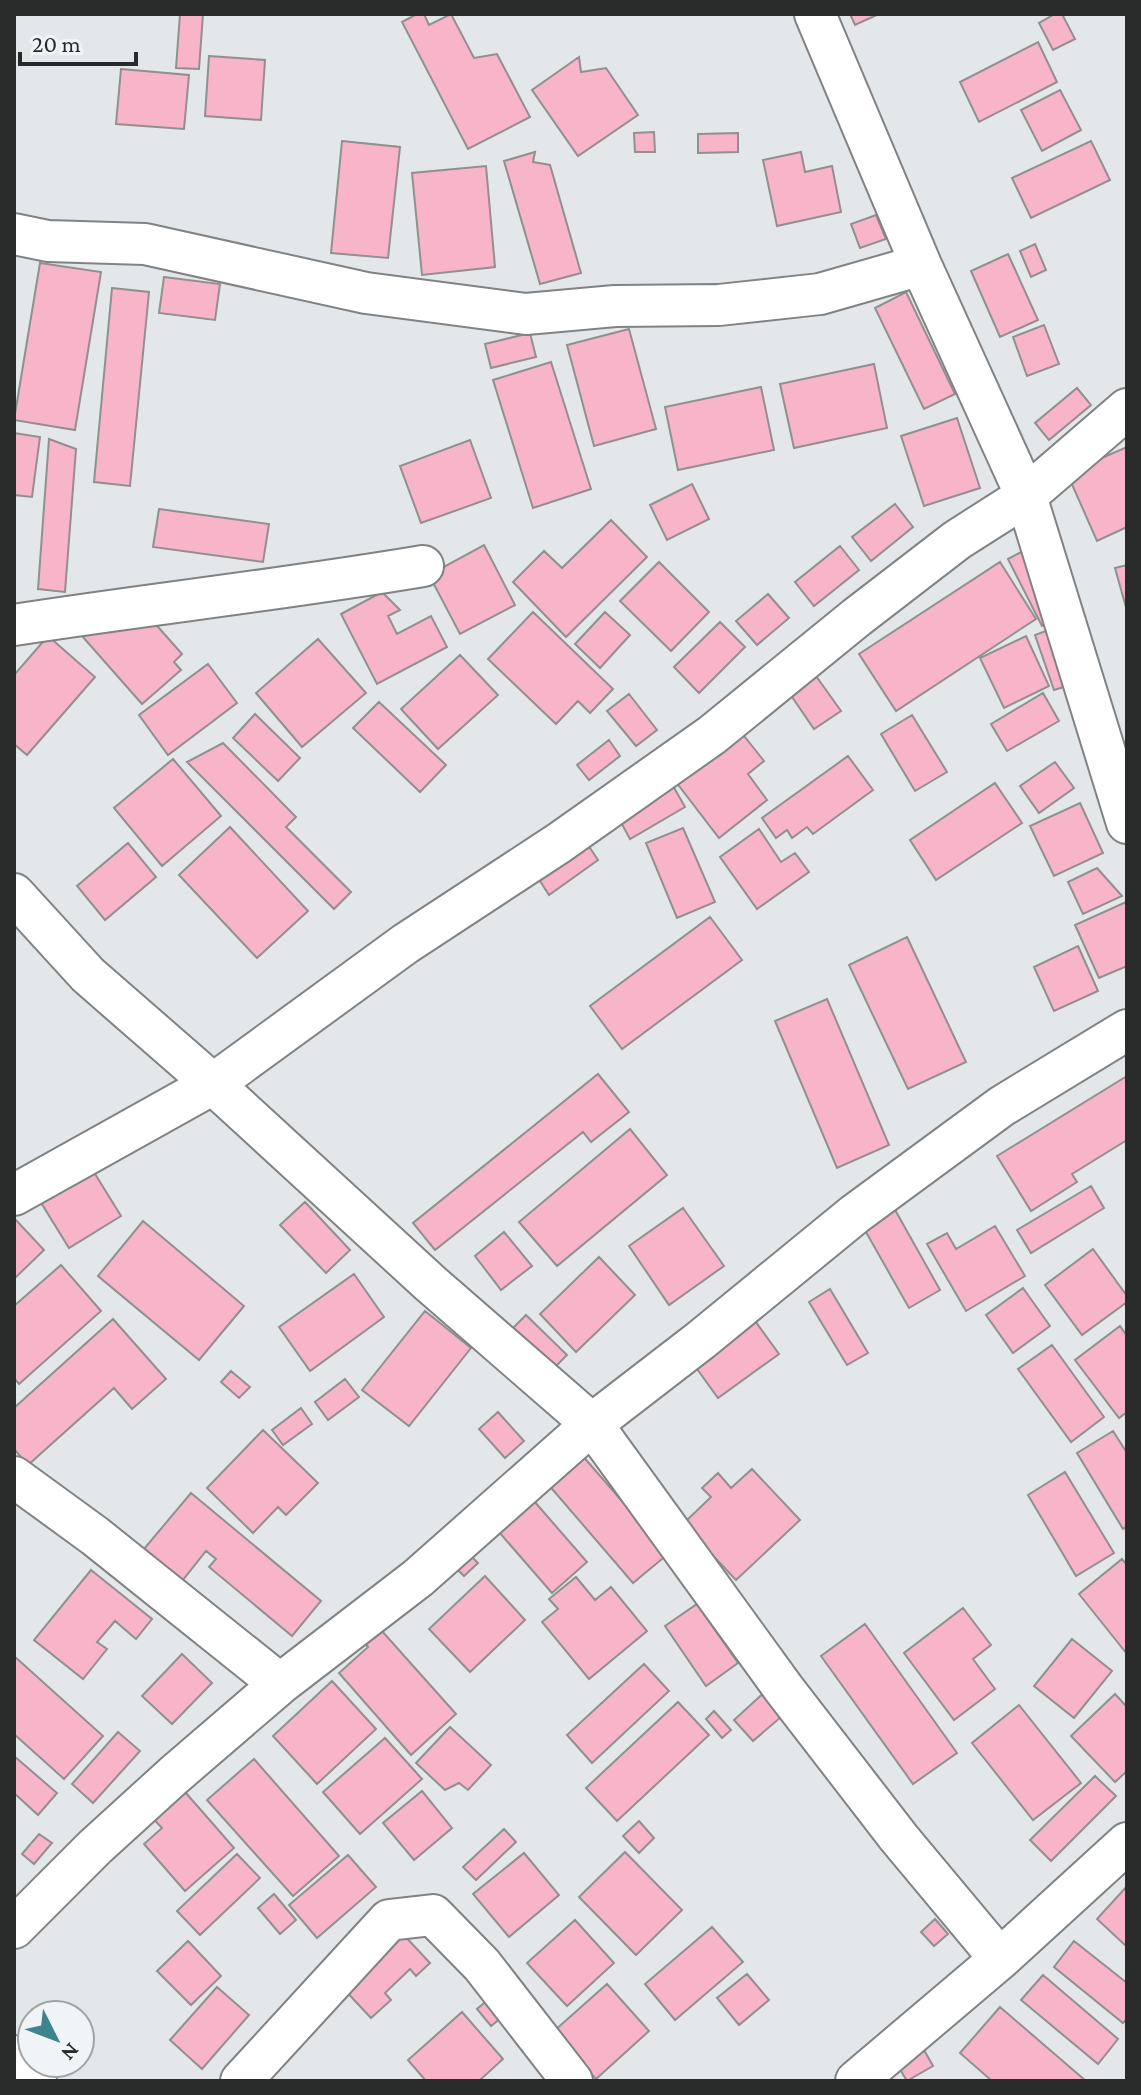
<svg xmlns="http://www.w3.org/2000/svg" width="1141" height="2095" font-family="'Crimson Pro',serif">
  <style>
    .building { fill: #f8b4c8; stroke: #928f90; stroke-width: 2 }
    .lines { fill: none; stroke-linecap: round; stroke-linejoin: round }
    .minor-casing { stroke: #808284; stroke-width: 44 }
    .minor { stroke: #fff; stroke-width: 40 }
  </style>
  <rect width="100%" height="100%" fill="#e4e7e9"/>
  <path class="building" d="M180,14H203L199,69L176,68Z
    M417,14H424L429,25L451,14L474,58L497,54L530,117L468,149L402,22Z
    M850,14H879L855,25Z
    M1055,14H1062L1075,39L1053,50L1039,23Z
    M1038,42L1057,82L979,122L960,82Z
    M209,56L265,60L261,120L205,116Z
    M579,57L581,72L606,68L638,115L578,156L532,90Z
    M121,69L189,75L184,129L116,124Z
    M1060,90L1081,130L1042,151L1021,110Z
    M654,132L655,152H635L634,133Z
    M738,133V152L698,153V134Z
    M342,141L400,147L388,258L331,253Z
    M1091,141L1110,180L1031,218L1012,178Z
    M535,152L533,162L550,165L581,273L540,284L504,161Z
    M801,152L805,172L832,166L841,212L777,226L763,160Z
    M486,166L495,267L422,275L412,173Z
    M876,215L886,239L860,248L851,224Z
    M1035,244L1046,270L1031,277L1020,251Z
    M1008,254L1038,320L1000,337L971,271Z
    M40,263L101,272L75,430L14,420Z
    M164,277L220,284L215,320L159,313Z
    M112,288L149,292L130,486L94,482Z
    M906,292L955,394L924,409L875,308Z
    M1044,325L1059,364L1027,376L1013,337Z
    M629,329L656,429L594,446L567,345Z
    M530,333L536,357L491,368L485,344Z
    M551,362L591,489L533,508L493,380Z
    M874,364L887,428L794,448L780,384Z
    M761,387L774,450L678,470L665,407Z
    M1077,388L1091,405L1049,440L1035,423Z
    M957,418L980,488L924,506L901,436Z
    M14,433L40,437L32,497L14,495Z
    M49,439L76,449L65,592L38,589Z
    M470,440L491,498L421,523L400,466Z
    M1127,447V527L1097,541L1067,473Z
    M692,484L709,519L667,540L650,505Z
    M895,504L913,527L871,561L852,537Z
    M159,509L269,524L263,562L153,547Z
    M611,520L647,557L566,637L513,582L544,551L562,568Z
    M484,545L515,605L460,634L429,575Z
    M840,546L859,570L814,606L795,582Z
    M1021,552L1055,620L1042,626L1008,559Z
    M659,562L709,612L671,651L620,601Z
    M1000,562L1036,619L896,711L859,654Z
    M1127,565V611L1115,568Z
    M382,592L400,610L388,616L397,634L431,616L447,647L377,684L341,614Z
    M768,594L789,618L757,645L736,621Z
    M533,612L613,689L590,713L578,701L556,724L488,659Z
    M605,612L630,635L600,668L575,644Z
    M151,619L182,654L174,662L181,670L142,704L82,636L107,623Z
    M720,622L745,647L699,693L674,667Z
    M1051,629L1070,685L1054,690L1035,635Z
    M48,636L95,677L27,755L14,744V675Z
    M1026,636L1049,686L1004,708L980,658Z
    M318,639L366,693L302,747L256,693Z
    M460,655L498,695L438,749L401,709Z
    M208,664L237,703L168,755L139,715Z
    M816,676L841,711L814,729L790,694Z
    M1043,693L1059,721L1007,751L991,724Z
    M629,694L657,730L636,746L607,711Z
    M379,702L446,765L420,792L353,728Z
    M255,714L300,758L278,781L233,738Z
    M912,715L947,772L915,791L881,734Z
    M741,732L764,761L748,774L767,800L719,838L676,782Z
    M609,740L620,756L589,780L577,765Z
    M223,743L296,817L286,827L351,892L334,909L187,762Z
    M848,756L873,790L813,834L807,827L792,838L787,830L776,838L762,818Z
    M173,759L221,816L162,866L114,808Z
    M1055,762L1074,788L1039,813L1020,786Z
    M995,783L1022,823L936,880L910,840Z
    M673,786L685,807L630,839L618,817Z
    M1080,803L1103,853L1054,876L1030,826Z
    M230,827L308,911L257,958L179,875Z
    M683,828L715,902L677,918L646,843Z
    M759,829L781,862L795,853L809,872L757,909L720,857Z
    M584,839L598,860L549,895L535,873Z
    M128,843L156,877L105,920L77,886Z
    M1097,868L1122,896L1083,914L1068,882Z
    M1126,902L1127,966L1099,978L1075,925Z
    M710,917L742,960L622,1049L590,1006Z
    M907,937L966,1062L908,1089L849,965Z
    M1078,946L1098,991L1054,1011L1034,967Z
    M827,999L889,1145L837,1168L775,1021Z
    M598,1074L629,1112L591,1142L583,1132L435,1250L413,1223Z
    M1127,1076V1140L1072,1174L1077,1182L1031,1211L997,1156Z
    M630,1129L667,1175L557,1266L519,1222Z
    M92,1169L121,1216L69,1248L40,1201Z
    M1091,1186L1104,1208L1031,1253L1017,1230Z
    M305,1202L350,1250L326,1273L280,1225Z
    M683,1208L724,1266L669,1305L629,1246Z
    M894,1208L940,1290L909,1308L862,1225Z
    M14,1218L44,1250L14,1279Z
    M143,1221L244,1306L199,1360L98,1276Z
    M995,1226L1025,1276L966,1311L927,1244L947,1233L956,1249Z
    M504,1232L532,1266L501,1290L475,1256Z
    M1093,1249L1127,1296V1302L1082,1335L1045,1285Z
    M599,1257L635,1295L576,1352L540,1314Z
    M61,1265L101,1311L19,1384L14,1378V1306Z
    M354,1274L384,1317L310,1371L279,1327Z
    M1023,1288L1050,1326L1013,1353L986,1315Z
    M830,1289L868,1353L847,1365L809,1302Z
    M425,1311L471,1348L409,1426L362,1390Z
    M526,1315L567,1355L551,1371L510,1331Z
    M753,1318L779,1354L718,1398L692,1362Z
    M113,1319L166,1379L132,1409L114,1388L28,1465L14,1449V1408Z
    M1120,1326L1127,1336V1412L1119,1418L1075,1360Z
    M1052,1345L1104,1417L1071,1442L1018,1369Z
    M231,1371L250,1387L239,1398L221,1382Z
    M345,1379L359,1397L328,1420L315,1402Z
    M301,1408L312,1424L283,1445L272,1430Z
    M498,1412L524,1441L505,1458L479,1429Z
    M263,1430L318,1483L286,1515L278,1507L253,1533L207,1488Z
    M1113,1431L1127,1453V1526L1123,1529L1077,1453Z
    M581,1454L668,1554L633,1583L547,1483Z
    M752,1469L800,1520L736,1580L683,1524L711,1497L702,1488L718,1473L731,1488Z
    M1065,1472L1114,1553L1076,1576L1028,1495Z
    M191,1493L321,1601L292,1636L209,1567L216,1559L206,1551L182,1581L144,1549Z
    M534,1501L587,1562L552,1593L499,1532Z
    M464,1549L478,1563L464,1576L450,1562Z
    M1122,1559L1127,1565V1654L1079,1594Z
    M91,1570L152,1619L136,1639L115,1621L97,1642L107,1649L83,1679L34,1640Z
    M485,1576L525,1620L470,1672L429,1629Z
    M576,1577L595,1600L611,1587L647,1631L589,1679L542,1622L558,1609L549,1599Z
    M697,1604L738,1663L706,1686L665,1626Z
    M963,1608L991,1645L973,1659L995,1689L954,1720L904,1653Z
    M373,1621L456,1714L411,1755L339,1673L368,1647L358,1635Z
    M865,1624L957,1753L913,1784L821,1656Z
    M1072,1639L1112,1671L1074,1718L1034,1686Z
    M182,1654L212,1683L172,1724L142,1696Z
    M14,1656L103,1736L64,1779L14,1734Z
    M644,1664L669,1691L592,1763L567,1735Z
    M332,1681L376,1729L317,1784L273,1736Z
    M769,1688L788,1711L753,1741L734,1720Z
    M1115,1694L1127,1707V1771L1115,1782L1071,1736Z
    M678,1702L709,1735L617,1821L586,1788Z
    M1019,1705L1081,1783L1033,1820L972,1743Z
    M714,1711L731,1730L722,1738L706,1719Z
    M450,1727L491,1765L468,1790L459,1783L445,1790L416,1763Z
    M118,1732L140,1751L93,1803L72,1784Z
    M385,1738L422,1779L360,1834L323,1792Z
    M14,1756L57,1793L38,1815L14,1793Z
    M254,1759L339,1856L293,1896L207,1800Z
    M1095,1776L1116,1796L1051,1861L1030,1840Z
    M179,1785L234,1848L185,1891L144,1844L162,1828L148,1813Z
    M422,1791L452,1828L414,1860L383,1823Z
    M639,1821L654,1838L639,1853L623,1836Z
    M504,1829L516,1842L476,1880L463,1867Z
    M39,1834L52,1843L34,1864L22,1854Z
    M625,1852L682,1910L636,1955L579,1897Z
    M524,1853L559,1895L509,1937L473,1894Z
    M237,1854L260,1878L200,1935L177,1911Z
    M348,1855L376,1887L317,1938L289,1905Z
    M1127,1886V1947L1097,1919Z
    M274,1894L296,1920L280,1934L258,1908Z
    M935,1919L948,1934L934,1946L921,1932Z
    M575,1920L614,1963L567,2006L527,1963Z
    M712,1927L743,1962L675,2020L645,1984Z
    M401,1932L430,1963L416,1976L410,1969L385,1993L391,2000L371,2018L342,1987Z
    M188,1941L221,1976L191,2005L157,1971Z
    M1074,1941L1127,1983V2018L1123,2023L1054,1967Z
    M747,1974L769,2000L739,2025L717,1998Z
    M1043,1975L1118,2039L1098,2064L1021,2000Z
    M607,1984L649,2031L596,2079L554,2031Z
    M217,1987L249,2015L202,2069L170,2040Z
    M494,1995L508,2012L491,2026L477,2009Z
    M1000,2007L1086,2081H992L960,2053Z
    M462,2012L503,2059L479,2081H426L408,2060Z
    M924,2050L933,2066L907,2081L898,2066Z"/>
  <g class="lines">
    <g class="minor-casing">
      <path id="minor" d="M815,14L921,265L1026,496L1127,823
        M14,234L48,241L145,244L366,293L526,314L615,306L719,305L820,294L921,265
        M14,625C150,604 287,589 423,566
        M14,894L88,975L213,1084L431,1284L592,1424L784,1689L899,1838L1000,1959
        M14,1195L213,1084L405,944L559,843L712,735L857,617L957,540L1026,496L1127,409
        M14,1477L95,1536L280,1684
        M14,1928L95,1847L173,1776L280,1684L418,1578L592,1424L701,1340L855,1214L1002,1106L1127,1030
        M14,2056L36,2081
        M241,2081L389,1920L433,1915L482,1965L572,2081
        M856,2081L1000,1959L1127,1843"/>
    </g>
    <use href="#minor" class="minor"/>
  </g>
  <rect width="1141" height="2095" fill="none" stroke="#292a2a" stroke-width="32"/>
  <g transform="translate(56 2039) rotate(132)"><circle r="38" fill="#f1f4f6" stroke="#a1a3a4" stroke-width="2"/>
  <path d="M0-6L14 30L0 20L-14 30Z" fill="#3d848d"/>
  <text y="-12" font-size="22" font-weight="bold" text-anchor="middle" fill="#292a2a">N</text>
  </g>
  <path d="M20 52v12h116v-12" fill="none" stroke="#292a2a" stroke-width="4"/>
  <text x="32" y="52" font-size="24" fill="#292a2a" stroke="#f1f4f6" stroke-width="6" paint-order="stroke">20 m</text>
</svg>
